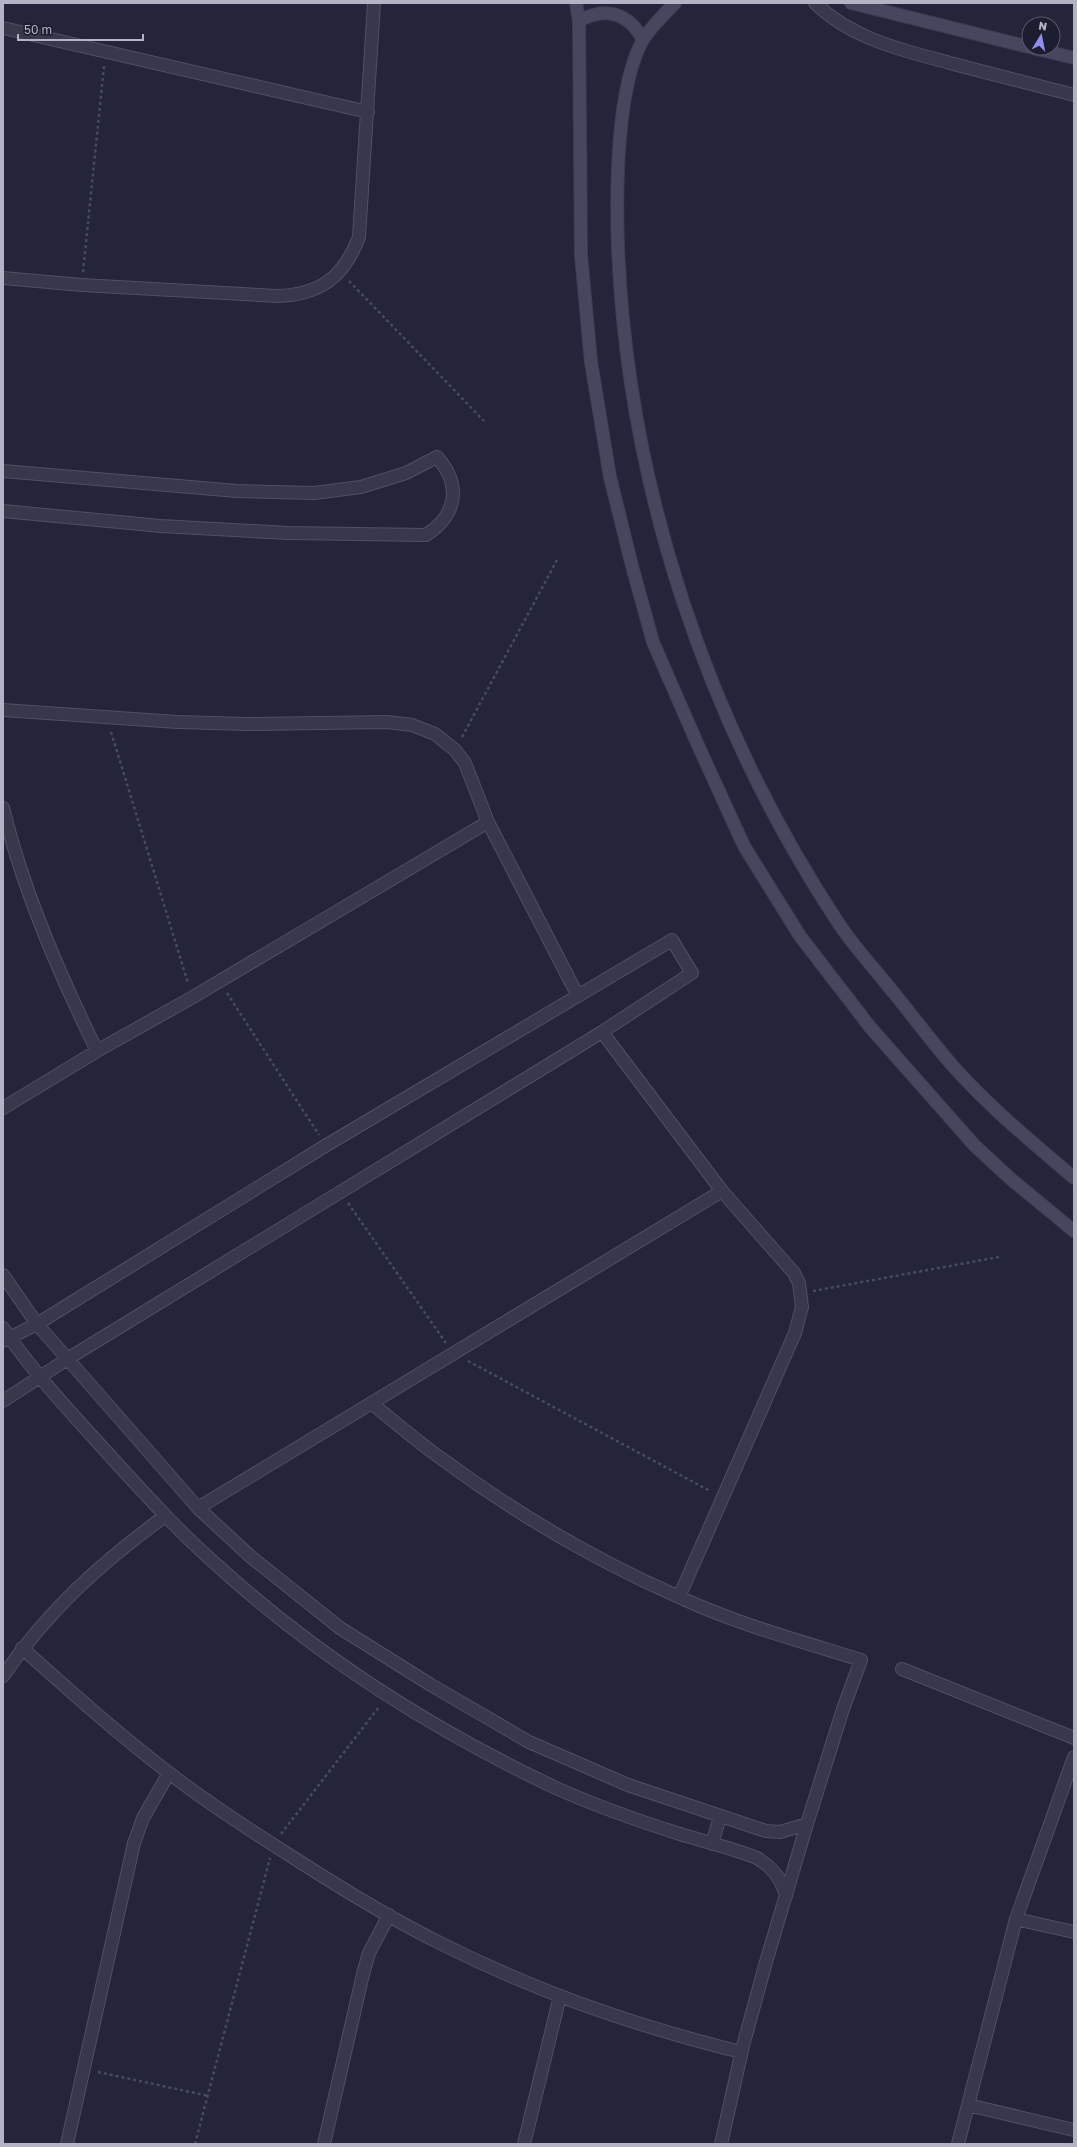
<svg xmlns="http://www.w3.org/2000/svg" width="1077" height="2147" font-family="'Golos Text',sans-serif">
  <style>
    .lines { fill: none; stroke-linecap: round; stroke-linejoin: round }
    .street-casing { stroke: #505063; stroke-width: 14 }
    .secondary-casing { stroke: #3e3e51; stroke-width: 14 }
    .path { stroke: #444d59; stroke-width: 2.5; stroke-dasharray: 3 3; stroke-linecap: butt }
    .street { stroke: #38374b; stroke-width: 12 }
    .secondary { stroke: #47465e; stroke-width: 12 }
  </style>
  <rect width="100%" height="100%" fill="#24243a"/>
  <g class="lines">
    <g class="street-casing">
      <path id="street" d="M815,3C852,39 902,50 950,63C991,74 1032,84 1074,95
        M3,28L368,112
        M3,278L82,285L277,296C320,295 344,277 359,237L374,3
        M3,471L237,491L314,493L361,487L406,473L437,457C462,485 457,515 426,535L288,533L161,526L3,511
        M3,710L177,722L247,724L387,722L412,725L435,734L455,750L465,763L488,822L578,996
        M3,808C24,893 59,973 97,1051
        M602,1032L722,1191L794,1273L799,1283L802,1307L795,1333L679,1597
        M3,1108L97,1051L193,997L488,822
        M3,1275L37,1324L198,1508L251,1557L340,1628L431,1685L529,1742L628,1785L766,1831L780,1832L807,1824
        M3,1328C35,1375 74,1416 112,1458C146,1495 180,1533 218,1566C319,1658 433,1730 556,1788C596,1806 639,1821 680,1834C706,1842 732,1848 757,1858C773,1868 781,1878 786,1896
        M3,1341L37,1324L325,1146L672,940L692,973L602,1032L69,1358L3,1401
        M371,1403C395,1422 418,1442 442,1459C515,1513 595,1560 679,1597C737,1624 800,1641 861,1660L843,1709L807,1824L766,1962L743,2046L721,2144
        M198,1508L722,1191
        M22,1648C70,1691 118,1734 169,1773C209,1804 251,1831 294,1858C342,1889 391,1919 442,1944C537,1992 639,2027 741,2052
        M902,1669L1074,1738
        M3,1676C49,1609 101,1563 165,1516
        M712,1844L720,1817
        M1016,1919L1074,1932
        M968,2105L1074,2130
        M67,2144L134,1843L143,1818L169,1773
        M324,2144L363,1974L369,1953L389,1915
        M524,2144L560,1996
        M958,2144L1016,1919L1074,1757"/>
    </g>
    <g class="secondary-casing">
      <path id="secondary" d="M576,3L579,21L581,255L591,362L610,477L632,566L653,642L697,743L744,846L800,936L870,1027L975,1146L1012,1180L1074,1231
        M675,3C664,14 653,25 644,38C616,85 616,193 618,248C628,487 707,724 839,924C855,948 875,969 893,992C913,1016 931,1041 952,1065C988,1106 1032,1142 1074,1178
        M851,3L1029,47
        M579,21C605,6 629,13 643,40
        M1033,48L1074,58"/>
    </g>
    <path class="path" d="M83,272L104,66
      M349,281L484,421
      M111,732L188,983
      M462,737L557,560
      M227,993L319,1135
      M348,1203L446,1343
      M813,1291L999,1257
      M468,1361L710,1491
      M281,1834L379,1707
      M98,2072L209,2096
      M195,2144L270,1858"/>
    <use href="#street" class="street"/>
    <use href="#secondary" class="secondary"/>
  </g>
  <rect width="1077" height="2147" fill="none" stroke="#b4b3c6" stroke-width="8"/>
  <g transform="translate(1041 36) rotate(10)"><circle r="19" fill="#1d1d30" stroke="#59596c"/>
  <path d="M0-3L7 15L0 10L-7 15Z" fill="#928cf2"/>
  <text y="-6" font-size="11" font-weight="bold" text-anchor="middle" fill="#b4b3c6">N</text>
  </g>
  <path d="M18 34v6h125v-6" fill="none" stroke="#b4b3c6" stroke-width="2"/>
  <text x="24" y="34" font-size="12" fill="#b4b3c6" stroke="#1d1d30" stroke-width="3" paint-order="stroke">50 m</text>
</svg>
